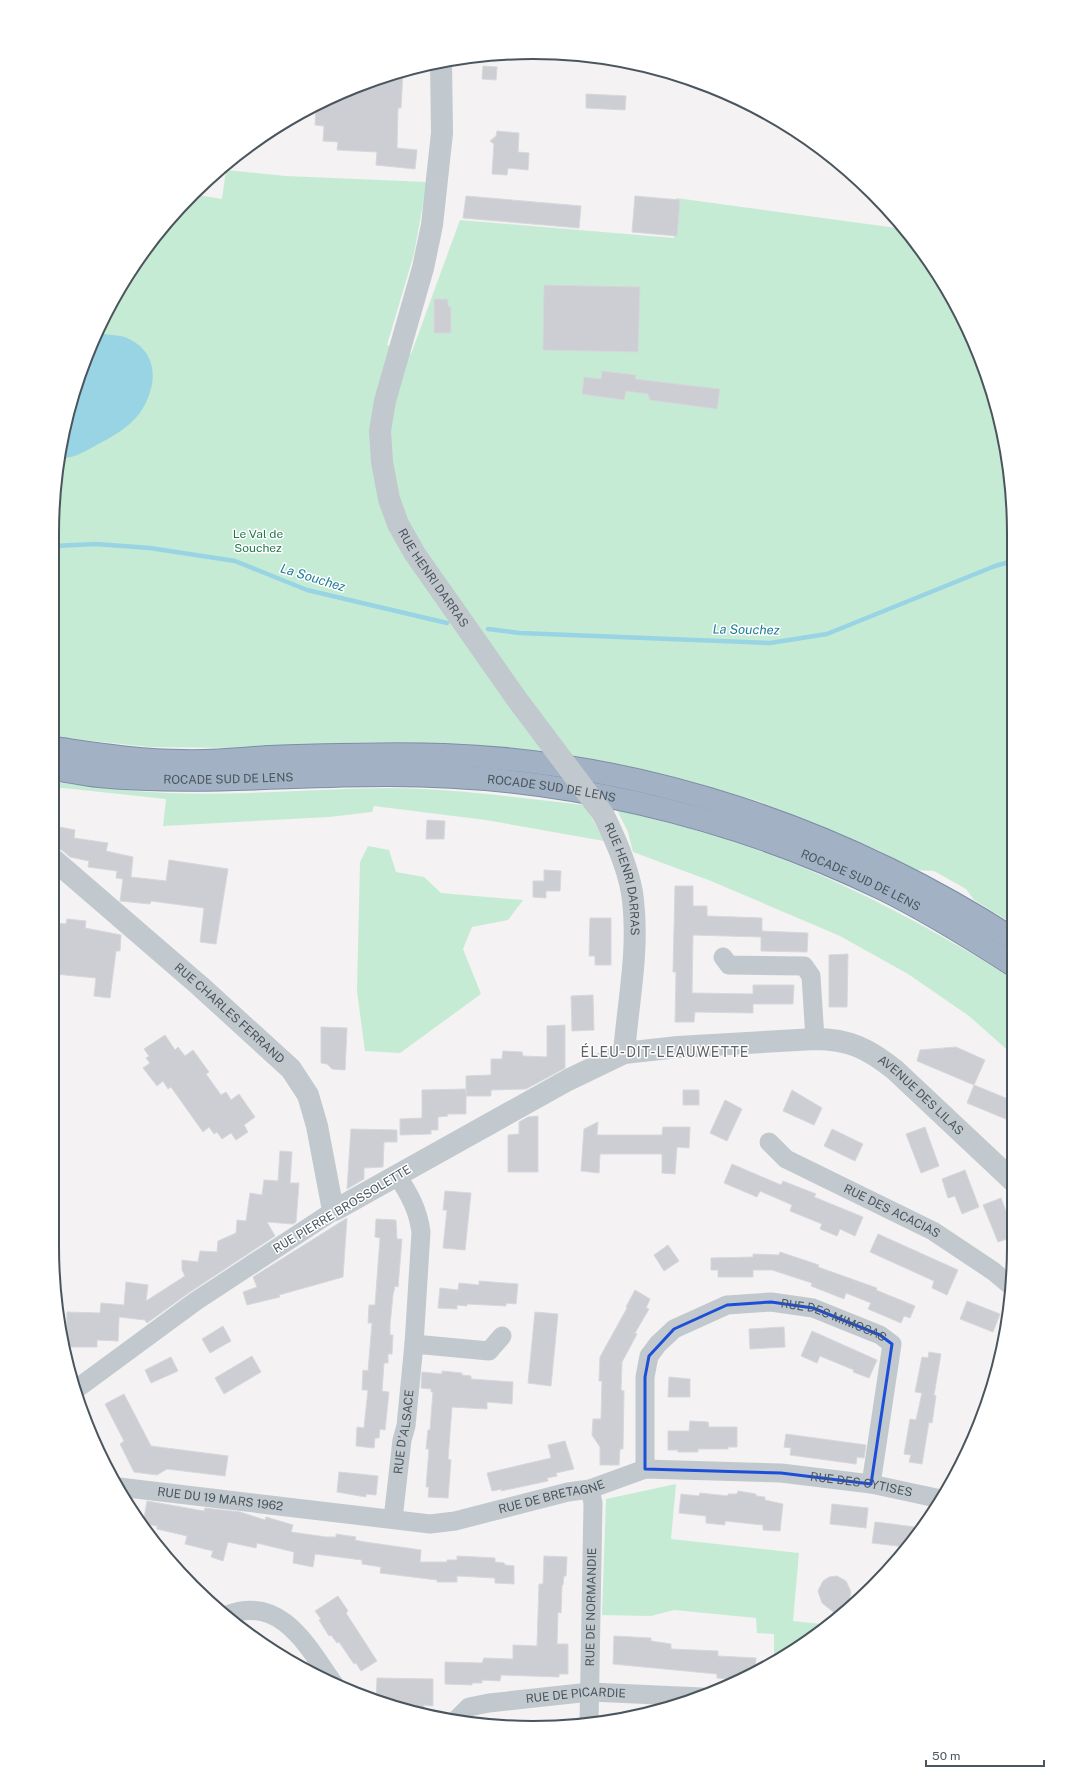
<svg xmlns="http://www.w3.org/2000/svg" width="1066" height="1780" font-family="'Public Sans',sans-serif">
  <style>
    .green { fill: #c6ebd4 }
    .water { fill: #98d4e4 }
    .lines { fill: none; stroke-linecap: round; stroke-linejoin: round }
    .stream { stroke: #98d4e4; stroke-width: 4.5 }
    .building { fill: #ccced3; stroke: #d6d8dc }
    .trunk-casing { stroke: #7a8fa6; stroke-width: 24 }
    .minor { stroke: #c1c9ce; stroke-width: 19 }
    .tertiary { stroke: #c1c9ce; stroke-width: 22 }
    .trunk { stroke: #a2b2c4; stroke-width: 22 }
    .tertiary-bridge { stroke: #c1c9ce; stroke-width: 22 }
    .marked { fill: none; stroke: #1d4ed8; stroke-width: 3; stroke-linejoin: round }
    .labels { text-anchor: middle; stroke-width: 3; stroke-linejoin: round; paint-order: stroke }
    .park-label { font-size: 12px; fill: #22784d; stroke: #fff }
    .street-label { font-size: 12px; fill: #4b555d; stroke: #fff }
    .water-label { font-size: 13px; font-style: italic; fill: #1b7d98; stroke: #fff }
    .quarter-label { font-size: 14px; letter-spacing: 1px; fill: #5f6266; stroke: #fff }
    .rim { fill: none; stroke: #4b555d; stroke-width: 2 }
  </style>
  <rect width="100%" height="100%" fill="#f4f2f2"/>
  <path class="green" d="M226,170L286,176L427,182L414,254L387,345L411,354L460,220L674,238L676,198L904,229L950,293L989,379L1013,501V924L974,900L966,889L934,871L916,870L878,850L758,801L671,776L580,758L448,744L371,742L234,748L149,747L54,737L53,501L78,378L133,266L192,194L222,199Z
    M54,782C92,787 130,791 168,793C241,796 313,789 386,788C452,788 519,798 585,805L604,841L486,820L374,806L372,812L329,817L163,826L166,799L54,787Z
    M617,810C663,821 709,833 754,849C845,881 931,928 1013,979V1055L969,1016L908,974L840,936L711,881L633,852L628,832Z
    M368,846L389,850L396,872L424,877L441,893L523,900L508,920L472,927L463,949L481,994L400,1053L365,1051L357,991L360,862Z
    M676,1484L671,1539L799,1553L793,1621L830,1625L774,1661V1634L757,1633L756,1618L674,1610L651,1616L602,1615L606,1499Z"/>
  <path class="water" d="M103,334C110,335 118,335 125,337C157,350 159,381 143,408C133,426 110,438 93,447C82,453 74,458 62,458L78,378L99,335Z"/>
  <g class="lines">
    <path class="stream" d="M53,546L96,544L150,548L235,561L307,590L447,623
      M488,629L520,633L770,643L827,634L995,566L1013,561"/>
  </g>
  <path class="building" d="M483,66L497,67L496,80L482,79Z
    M403,72L401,108H398L397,148L417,150L415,169L376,165L377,152L337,150L338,142L323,141L324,126L315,125L316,106L349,89Z
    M586,94L626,96L625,110L586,108Z
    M497,131L519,133L518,152L529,153L528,170L508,168L507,175L492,174L494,144L490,141L496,136Z
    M466,196L581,206L579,228L463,218Z
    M635,196L680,200L677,236L632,232Z
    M544,285L640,287L638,352L543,350Z
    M434,299H448V306L451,307V333H434Z
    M602,371L636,375L635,379L720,389L717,409L650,400L648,394L626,391L624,400L582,394L584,377L601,379Z
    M427,820L445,821L444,839H426Z
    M54,826L75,830L74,838L108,843L106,851L133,857L131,877L166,881L169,860L228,869L216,944L200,942L204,908L151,901L150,904L120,901L123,879L116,878L117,871L88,867L89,861L70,857L62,850L54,848Z
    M544,870L561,871L560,891H546V898L533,897V881H544Z
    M675,886H693V906H707V916L762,918V931L808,933L807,952L761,951V937L693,935L692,993L753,994V985H794L793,1004H753V1013L695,1012L694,1022H675L676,972H673Z
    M590,918H611V965H595V956H589Z
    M67,919L86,921L85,928L121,935L120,951H116L110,998L94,996L96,978L55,974V923L66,924Z
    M848,954L847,1007H829V955Z
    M593,995L594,1030L572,1031L571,996Z
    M565,1025V1068L526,1089L491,1090V1096H466V1114H447L448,1116L438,1117V1130H431V1134L400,1135V1119L422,1118V1090L466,1089V1095V1076L491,1075V1059H502L503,1051L522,1052L523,1056L547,1057V1026Z
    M321,1027L347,1028L345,1070L332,1069L327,1064L321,1063Z
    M165,1035L175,1050L178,1047L185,1056L193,1050L209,1072L206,1074L221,1095L226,1092L231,1100L239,1094L255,1117L244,1125L248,1132L236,1140L231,1133L222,1139L217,1132L214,1134L209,1127L203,1132L171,1087L168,1089L163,1081L157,1086L143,1068L150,1063L146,1058L149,1056L144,1049Z
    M956,1047L985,1060L974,1085L917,1061L920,1050Z
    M974,1085L1013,1101V1122L967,1103Z
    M683,1090H699V1105H683Z
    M792,1090L822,1108L814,1125L783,1111Z
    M725,1100L742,1109L727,1141L710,1133Z
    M538,1116V1172H508V1135L519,1134V1122L528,1117Z
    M598,1122L597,1135H662L663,1127H690L689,1148L677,1147L675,1174L662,1173V1154H600L599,1173L581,1171L584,1129Z
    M925,1127L939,1166L921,1173L906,1134Z
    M351,1129L397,1130V1142H384L383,1167L364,1168V1179L347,1189Z
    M832,1129L863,1144L855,1161L824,1146Z
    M280,1151L292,1152L290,1183H299L296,1222L293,1224L267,1222L275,1236L190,1292L147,1323L145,1320L119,1317L118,1341L97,1340V1347H66L67,1312L100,1313L101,1303L124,1305L126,1282L148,1285L146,1301L185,1276L182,1270V1260L198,1262L200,1251L217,1252L218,1241L236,1233L237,1220L246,1221L250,1193L262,1195L264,1180L278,1181Z
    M732,1164L781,1185L783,1181L816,1194L814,1197L863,1217L855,1236L840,1229L837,1236L820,1229L822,1224L790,1211L792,1205L760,1191L757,1197L724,1183Z
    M965,1170L979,1207L962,1214L955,1196L948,1198L942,1179Z
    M445,1191L471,1193L465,1250L443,1248L447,1210H443Z
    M1001,1198L1013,1230V1237L998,1242L983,1205Z
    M347,1218L343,1277L279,1295L280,1297L247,1305L243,1292L257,1287L253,1277Z
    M376,1219L396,1220L397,1239H402L398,1287L395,1286L393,1295L390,1325V1335H393L392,1354H388V1363H384L382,1391L389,1392L385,1430L380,1429L379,1438H375L374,1448L356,1446L357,1427L364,1428L368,1390H362L363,1370L368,1371L372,1323H368L369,1305H375L380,1238L375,1237Z
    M878,1234L958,1270L947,1295L932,1288L934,1281L870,1252Z
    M668,1245L679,1261L664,1271L654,1255Z
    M780,1252L819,1265L818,1267L877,1288L876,1290L915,1306L910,1318L904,1316L901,1323L868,1309L871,1303L846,1293L844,1299L811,1286L812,1283L772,1270H753V1277H718V1270H711V1258L753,1257V1254L779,1255Z
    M479,1281L518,1284L516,1304L506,1303V1306L467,1304V1306L457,1305V1309L438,1308L440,1288L458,1290L459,1283L479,1285Z
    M635,1290L650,1299L646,1308L649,1309L635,1333L637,1334L622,1362L621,1390L624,1391L623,1449H620L619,1465H600V1447L592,1435L593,1419H601L602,1381H599L600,1357L627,1308L626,1307Z
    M967,1301L1000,1314L993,1332L960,1319Z
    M535,1312L558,1314L551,1386L528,1383Z
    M223,1326L231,1341L210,1353L202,1339Z
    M784,1327L785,1347L750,1349L749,1329Z
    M812,1331L877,1360L869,1378L853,1372L854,1370L820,1356L817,1363L801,1356Z
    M929,1352L941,1354L934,1395L936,1396L932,1423L929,1422L922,1464L909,1462L911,1455L904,1454L910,1419L916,1420L922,1393L915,1392L922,1357L928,1358Z
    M252,1356L261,1372L224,1394L215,1378Z
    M171,1357L178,1371L151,1383L145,1370Z
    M442,1371L462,1373V1375L471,1376V1379L513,1382L512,1404L487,1402V1409L452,1407L448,1459L451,1460L448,1498L428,1497L429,1487H426L429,1449H426L428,1430H430L433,1392H431V1389L421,1388L422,1372L442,1374Z
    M669,1377L690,1379V1397H668Z
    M124,1394L151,1446L228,1456L225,1476L167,1469L157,1475L134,1472L120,1444L124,1441L105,1404Z
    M690,1421L708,1422L709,1427H737V1447H728V1449H698V1452H678V1450H668V1431H689Z
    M786,1434L866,1445L864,1458L857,1457L856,1464L790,1455L791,1448L784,1447Z
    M565,1441L574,1469L556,1473L557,1476L547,1478L548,1481L501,1491L502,1489L492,1491L487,1473L551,1458L548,1445Z
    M339,1472L378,1476L376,1495L366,1494V1497L337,1492Z
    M738,1491L756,1494V1496L765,1497V1500L783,1504L780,1531L763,1530V1525L725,1521V1525L706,1523V1516L679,1513L681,1494L699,1496L700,1493L728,1496V1494H737Z
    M147,1501L204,1511L205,1508L240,1512L265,1520L266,1517L293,1525L291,1532L326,1537H336V1534L356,1537L355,1540L365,1542L421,1550L420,1562H447V1560H457V1556L495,1558V1562L504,1563L505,1565L514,1566V1584L495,1583V1578L457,1576V1582H437V1580L380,1573L381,1567L362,1564V1560L315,1554L313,1567L293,1563L294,1552L257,1543L256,1548L228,1542L223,1561L211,1557L213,1551L185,1544L187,1536L157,1529V1526L143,1524Z
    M832,1504L868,1508L866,1528L830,1524Z
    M875,1522L892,1524L922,1528L906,1547L872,1543Z
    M544,1556L567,1557L566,1576H564L563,1585H562L561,1613L558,1612L557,1644H568V1674H559V1677L501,1675L500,1681L482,1680V1683H472V1685L445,1684V1662L482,1663L484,1658L513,1659V1645L537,1646L539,1584H543Z
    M837,1576L846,1581L851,1592L849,1601L836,1614L822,1603L818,1591L823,1581L829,1577Z
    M338,1596L348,1611L346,1613L377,1661L361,1671L356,1663L354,1664L339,1642L337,1643L331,1635L329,1636L319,1620L321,1619L315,1611Z
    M614,1636L651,1638V1641L671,1644V1649L718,1651V1656L756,1658L755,1672L743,1680L717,1678V1674L613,1664Z
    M377,1678L433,1679V1706L424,1705V1709L396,1707L376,1702Z"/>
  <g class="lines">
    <g class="trunk-casing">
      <g id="trunk">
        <path d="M54,748C97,754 140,761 183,761C212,762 240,759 268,757C327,755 385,753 444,755C646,762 843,830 1013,939"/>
        <path id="s10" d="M54,769C69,771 84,775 99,776C194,785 289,775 384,775C557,774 728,814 883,889C928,911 971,938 1013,965"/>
      </g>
    </g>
    <g class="minor">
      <path d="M723,957L729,965L804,966L811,976L815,1039"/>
      <path id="s1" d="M769,1142L786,1159L933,1231L993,1271L1011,1286"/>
      <path d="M414,1344L489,1351L502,1336"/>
      <path d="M75,1390L196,1301L335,1210"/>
      <path id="s2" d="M645,1469V1377L649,1356L658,1344L674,1329L727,1305L771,1302L813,1308L880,1335L892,1344L871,1484"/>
      <path id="s3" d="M119,1487L430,1524L455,1521L568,1492L590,1489L645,1469L781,1473L871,1484L941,1499"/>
      <path id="s4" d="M393,1519L402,1440L406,1426L414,1344L421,1232C418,1209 409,1194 397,1175"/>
      <path d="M227,1615C281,1594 308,1647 334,1684"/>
      <path id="s5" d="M456,1720L469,1707L489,1703L590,1692L702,1697"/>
      <path id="s6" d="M589,1724L593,1503L590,1489"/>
    </g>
    <g class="tertiary">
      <path id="s7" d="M441,61L442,133L432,225L423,268L385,401L380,431L382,462L389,499L398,524L415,554L516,698L543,734"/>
      <path id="s8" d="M603,814C616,840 630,871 633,900C639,952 628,1002 624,1053"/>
      <path id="s9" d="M54,860L200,986L291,1069L308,1095L317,1126L332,1205L335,1210L568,1080L624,1053L678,1047L815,1039C849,1039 869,1049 895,1070L1013,1181"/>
    </g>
    <use href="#trunk" class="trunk"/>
    <path class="tertiary-bridge" d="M543,734L603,814"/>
  </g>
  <path class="marked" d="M771,1302L813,1308L880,1335L892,1344L871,1484L781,1473L645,1469V1377L649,1356L674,1329L727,1305Z"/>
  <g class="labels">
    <g class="park-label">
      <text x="258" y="538">Le Val de<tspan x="258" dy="14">Souchez</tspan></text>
    </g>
    <g class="street-label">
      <text dy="4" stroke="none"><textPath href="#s7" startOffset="537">RUE HENRI DARRAS</textPath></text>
      <text dy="4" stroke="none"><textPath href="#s10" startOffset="175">ROCADE SUD DE LENS</textPath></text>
      <text dy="4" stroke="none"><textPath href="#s10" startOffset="499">ROCADE SUD DE LENS</textPath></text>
      <text dy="4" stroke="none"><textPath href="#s8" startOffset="69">RUE HENRI DARRAS</textPath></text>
      <text dy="4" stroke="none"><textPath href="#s10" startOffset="823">ROCADE SUD DE LENS</textPath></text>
      <text dy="4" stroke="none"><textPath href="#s9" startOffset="233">RUE CHARLES FERRAND</textPath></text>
      <text dy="4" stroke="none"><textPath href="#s9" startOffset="1110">AVENUE DES LILAS</textPath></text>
      <text transform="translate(342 1209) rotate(-31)" y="4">RUE PIERRE BROSSOLETTE</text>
      <text dy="4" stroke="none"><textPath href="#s1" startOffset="142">RUE DES ACACIAS</textPath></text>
      <text dy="4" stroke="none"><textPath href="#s2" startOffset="318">RUE DES MIMOSAS</textPath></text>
      <text dy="4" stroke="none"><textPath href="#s4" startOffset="88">RUE D'ALSACE</textPath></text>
      <text dy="4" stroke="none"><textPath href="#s3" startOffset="753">RUE DES CYTISES</textPath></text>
      <text dy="4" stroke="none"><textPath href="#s3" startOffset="438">RUE DE BRETAGNE</textPath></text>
      <text dy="4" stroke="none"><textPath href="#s3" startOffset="102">RUE DU 19 MARS 1962</textPath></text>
      <text dy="4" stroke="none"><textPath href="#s6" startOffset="117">RUE DE NORMANDIE</textPath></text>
      <text dy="4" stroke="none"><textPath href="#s5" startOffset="126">RUE DE PICARDIE</textPath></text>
    </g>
    <g class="water-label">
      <text transform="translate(313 577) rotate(17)" y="5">La Souchez</text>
      <text transform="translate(746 629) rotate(1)" y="5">La Souchez</text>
    </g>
    <g class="quarter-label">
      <text x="665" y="1057">ÉLEU-DIT-LEAUWETTE</text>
    </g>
  </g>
  <path d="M0 0H1066V1780H0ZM533 59H533A474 474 0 0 1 1007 533V1247A474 474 0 0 1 533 1721H533A474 474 0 0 1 59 1247V533A474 474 0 0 1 533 59Z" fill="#fff" fill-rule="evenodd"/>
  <path class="rim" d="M533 59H533A474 474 0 0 1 1007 533V1247A474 474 0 0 1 533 1721H533A474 474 0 0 1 59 1247V533A474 474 0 0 1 533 59Z"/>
  <path d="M926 1760v6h118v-6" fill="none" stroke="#4b555d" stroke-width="2"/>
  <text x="932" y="1760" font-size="12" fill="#4b555d" stroke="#ffffff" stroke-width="3" paint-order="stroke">50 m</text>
</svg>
